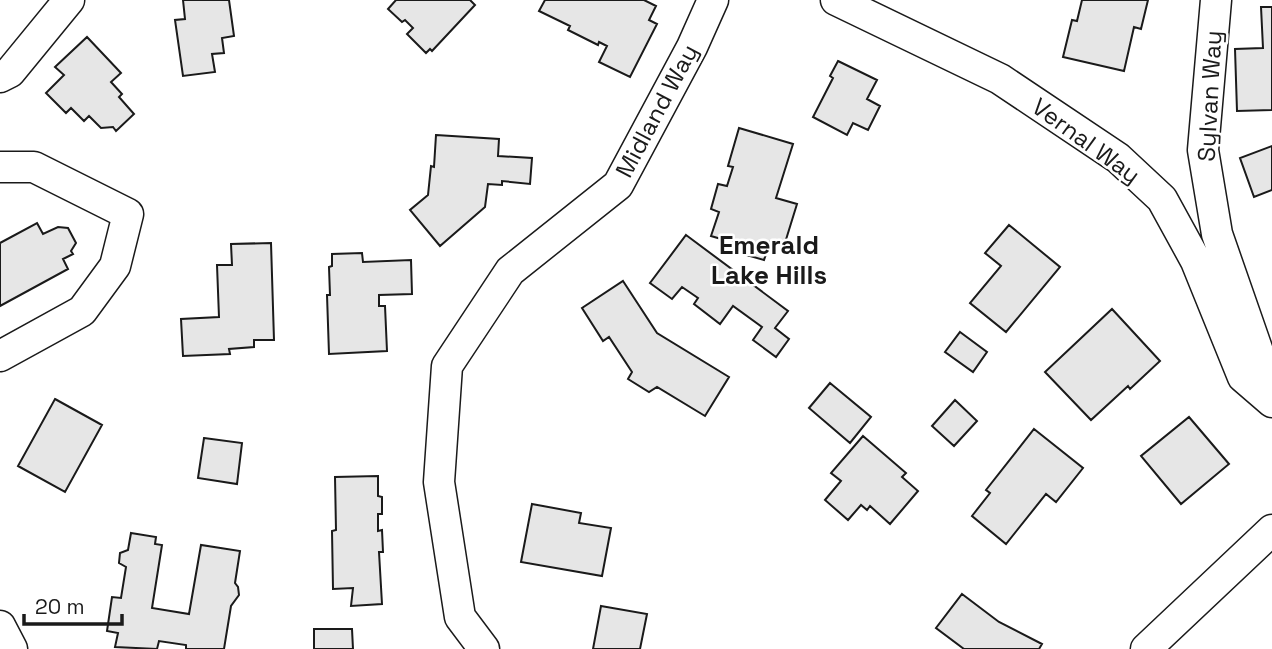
<svg xmlns="http://www.w3.org/2000/svg" width="1272" height="649" font-family="'Space Grotesk',sans-serif">
  <style>
    .building { fill: #e6e6e6; stroke: #1a1a1a; stroke-width: 2 }
    .lines { fill: none; stroke-linecap: round; stroke-linejoin: round }
    .minor-casing { stroke: #1a1a1a; stroke-width: 33 }
    .minor { stroke: #fff; stroke-width: 30 }
    .labels { text-anchor: middle; stroke-width: 5; stroke-linejoin: round; paint-order: stroke }
    .street-label { font-size: 24px; fill: #1a1a1a; stroke: #fff }
    .neighbourhood-label { font-size: 26px; font-weight: bold; fill: #1a1a1a; stroke: #fff }
  </style>
  <rect width="100%" height="100%" fill="#fff"/>
  <path class="building" d="M183,0H229L234,36L222,38L224,53L212,54L215,72L183,76L175,20L185,19Z
    M396,0H470L475,5L432,51L430,49L426,53L407,34L413,28L405,20L402,22L388,9Z
    M545,0H644L656,6L649,20L657,24L630,77L599,62L607,46L599,42L598,45L568,30L570,26L539,11Z
    M1082,0H1148L1141,29L1134,27L1124,71L1063,57L1072,20L1077,21Z
    M1261,7H1272V110L1237,111L1235,49L1263,48Z
    M87,37L121,73L111,82L122,94L119,97L134,114L116,131L113,127L101,128L89,116L84,121L71,108L66,113L46,93L64,75L55,67Z
    M838,61L877,80L867,99L880,106L868,130L853,123L847,135L813,117L833,78L830,76Z
    M739,128L793,144L776,198L797,204L784,246L770,242L764,260L743,254L745,246L711,236L719,212L711,209L718,184L727,186L733,167L728,166Z
    M436,135L499,139L498,156L532,158L530,184L502,181V185L488,184L485,207L440,246L410,210L428,195L431,166L434,167Z
    M1272,146V190L1254,197L1240,158Z
    M37,223L43,234L58,227L68,228L76,243L71,251L73,254L63,259L68,269L0,306V243Z
    M1009,225L1060,267L1006,332L970,303L1001,266L985,253Z
    M686,235L788,311L775,328L789,339L776,357L753,340L762,327L733,306L720,324L694,304L698,298L682,287L672,299L650,283Z
    M271,243L274,340H254V347L229,349L230,354L183,356L181,319L219,317L217,265H232L231,244Z
    M362,253L363,262L411,260L412,294L379,295V306H385L387,351L329,354L327,295H330L329,267L332,266V254Z
    M623,281L657,333L729,377L705,416L657,387L649,392L628,379L632,372L609,337L603,341L582,308Z
    M1112,309L1160,361L1130,389L1128,386L1091,420L1045,372Z
    M960,332L987,352L973,372L945,352Z
    M830,383L871,417L850,443L809,408Z
    M55,399L102,425L65,492L18,466Z
    M955,400L977,421L954,446L932,426Z
    M1189,417L1229,464L1181,504L1141,456Z
    M1034,429L1083,468L1056,502L1046,494L1006,544L972,516L990,493L986,490Z
    M863,436L906,473L902,477L918,491L890,524L870,506L867,510L861,505L848,520L825,500L841,481L831,473Z
    M204,438L242,443L237,484L198,478Z
    M378,476V496L382,497V514H378V531L382,530L383,552H379L382,604L351,606L353,588L333,589L332,531L336,530L335,477Z
    M532,504L581,513L579,523L611,528L602,576L521,562Z
    M131,533L156,537L155,544L162,545L152,608L189,614L201,545L240,551L235,583L238,587L239,595L231,606L224,649H186V645L159,641L157,649L115,647L118,633L107,631L112,597L121,598L126,567L119,563L120,553L128,550Z
    M962,594L999,622L1042,644L1039,649H964L936,628Z
    M601,606L647,614L640,649H593Z
    M314,629H352L353,649H314Z"/>
  <g class="lines">
    <g class="minor-casing">
      <path id="minor" d="M836,0L1000,79L1118,158L1162,199L1196,261L1243,377L1272,402
        M1216,0L1203,150L1217,234L1272,392
        M0,77L10,72L69,0
        M0,167H34L128,214L115,266L82,311L0,356
        M0,626L12,649
        M484,649L460,617L439,482L447,366L510,271L618,185L692,47L713,0
        M1146,649L1272,530"/>
    </g>
    <use href="#minor" class="minor"/>
  </g>
  <g class="labels">
    <g class="street-label">
      <text transform="translate(1210 96) rotate(-87)" y="8">Sylvan Way</text>
      <text transform="translate(657 111) rotate(-62)" y="8">Midland Way</text>
      <text transform="translate(1086 141) rotate(36)" y="8">Vernal Way</text>
    </g>
    <g class="neighbourhood-label">
      <text x="769" y="254">Emerald<tspan x="769" dy="30">Lake Hills</tspan></text>
    </g>
  </g>
  <path d="M24 614v10h98v-10" fill="none" stroke="#1a1a1a" stroke-width="3.5"/>
  <text x="35" y="614" font-size="21" fill="#1a1a1a" stroke="#ffffff" stroke-width="5" paint-order="stroke">20 m</text>
</svg>
